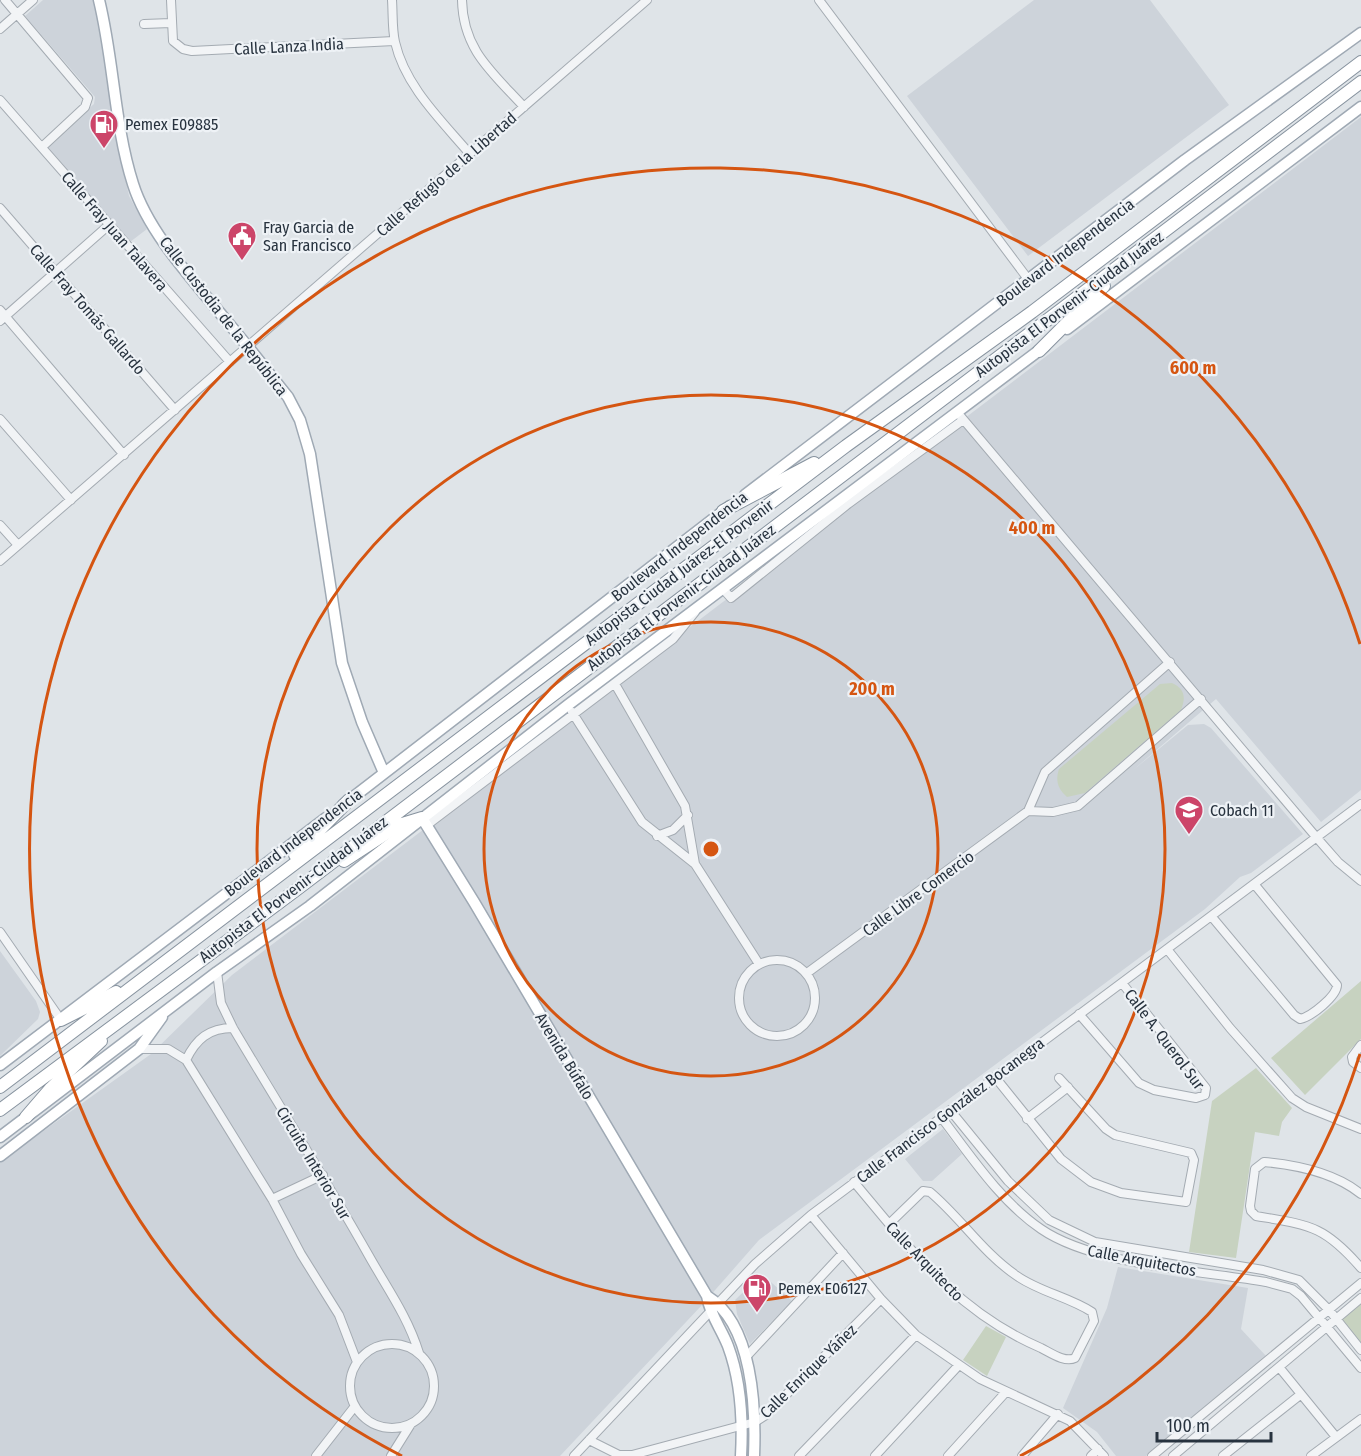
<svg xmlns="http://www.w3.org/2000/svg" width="1361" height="1456" font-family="'Fira Sans Condensed',sans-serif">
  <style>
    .built { fill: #cdd3da }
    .green { fill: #c7d2c0 }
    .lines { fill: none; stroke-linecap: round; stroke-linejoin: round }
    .minor-casing { stroke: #a4abb2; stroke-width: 10 }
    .major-casing { stroke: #9fa9b4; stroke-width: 13 }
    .highway-casing { stroke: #87939f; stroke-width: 14 }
    .minor { stroke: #f2f4f6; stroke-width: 8 }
    .major { stroke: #fff; stroke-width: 10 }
    .highway { stroke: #fff; stroke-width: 12 }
    .ring { fill: none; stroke: #d55511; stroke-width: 3 }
    .labels { text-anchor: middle; stroke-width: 4.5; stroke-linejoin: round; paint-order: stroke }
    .street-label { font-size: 16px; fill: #28333f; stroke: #eef2f6 }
    .poi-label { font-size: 16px; fill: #28333f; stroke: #eef2f6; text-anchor: start }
    .centre { fill: #d55511; stroke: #eef2f6; stroke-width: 3 }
    .ring-label { font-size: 18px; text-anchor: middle; font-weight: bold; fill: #d55511; stroke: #eef2f6; stroke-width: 4.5; stroke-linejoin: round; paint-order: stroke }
  </style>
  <rect width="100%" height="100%" fill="#dfe4e8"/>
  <path class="built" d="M43,0H93L100,29L119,151L129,196L147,229L130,242L46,147L94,104L95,97L25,16Z
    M1034,0H1150L1229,105L1028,256L907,96Z
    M1361,117V790L1321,822L1216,699L1132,771L1188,725L1204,724L1211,728L1303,834L1251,873L1240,877L1205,909L759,1240L702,1305L560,1456H0V1162L151,1054L232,975Z
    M0,951L36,1001L40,1012L38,1019L0,1056Z
    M943,1129L962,1154L932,1181H923L905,1159Z
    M1118,1267L1248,1288L1241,1329L1266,1356L1146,1456H1116L1097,1432L1063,1408L1107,1308Z
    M762,1274L792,1301L750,1344L737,1314L735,1300Z"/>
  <path class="green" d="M1172,683C1185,689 1186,697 1181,710L1085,793L1067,797C1058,789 1055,781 1059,769L1160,684Z
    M1361,981V1039L1305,1095L1271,1058Z
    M1256,1068L1292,1108L1282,1122L1279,1136L1255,1132L1236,1258L1189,1252L1212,1101Z
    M1361,1298V1350L1336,1319Z
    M986,1326L1006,1337L987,1376L963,1360Z"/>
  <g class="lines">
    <g class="minor-casing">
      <path id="minor" d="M5,0L88,98L85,107L42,147
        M171,0L173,41L183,49L192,51L394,41
        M392,0C393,14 392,29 395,42C405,86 441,120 469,153
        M462,0C463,50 492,72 524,107
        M819,0L1028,279
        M144,24L171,23
        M0,29L33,0
        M0,100L230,362
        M0,208L175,410
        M0,310L124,455
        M0,321L110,224
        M957,412L1317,838L1338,862L1361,881
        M0,419L71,500
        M0,525L18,545
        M0,561L647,0
        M723,589L731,598L848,504L963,420
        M615,684L685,806L695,864L759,964
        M572,712L642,822L695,864
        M1028,811L1053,812L1078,806L1201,699
        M427,825L673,639L695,612
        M657,836L673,830L688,815
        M1212,917L1294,1015L1300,1019C1311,1017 1337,996 1337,985L1255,885
        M0,932L61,1020
        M1167,949L1230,1028L1292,1098L1306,1107L1361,1129
        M739 998a38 38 0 1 1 76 0a38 38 0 1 1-76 0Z
        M217,972L221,1003L233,1028C278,1104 325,1178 369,1256C387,1288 408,1317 419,1353
        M807,973L1028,811L1045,772L1170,662
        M1079,1014L1139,1083L1154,1090L1196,1098L1205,1095L1206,1088L1122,983
        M1361,1045L1352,1057L1353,1062L1361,1068
        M139,1049H168L186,1060L272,1199L301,1254L339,1315L357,1362
        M186,1060C196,1039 209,1028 233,1028
        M995,1077L1061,1159L1091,1182L1121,1193L1186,1202L1194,1160L1191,1153L1115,1135L1106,1129L1059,1078
        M950,1110L1008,1181L1049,1220L1095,1242L1263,1270L1299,1280L1330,1311L1361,1350
        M941,1117C970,1155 1000,1201 1041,1229C1093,1265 1202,1271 1266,1282L1292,1289L1301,1296L1361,1368
        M1027,1119L1068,1087
        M854,1182C911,1250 957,1312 1041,1348C1051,1353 1065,1363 1075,1358L1094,1321L1092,1312C1069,1297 1040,1292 1017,1276C982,1252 961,1218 930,1192L923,1191L889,1224
        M1361,1194C1335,1173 1297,1165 1264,1162L1255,1169L1250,1206L1251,1211L1256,1216C1309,1225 1324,1225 1361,1268
        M272,1199L323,1175
        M811,1215L881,1299L916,1335L980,1379L1070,1421L1104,1456
        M350 1386a42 42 0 1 1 84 0a42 42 0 1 1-84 0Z
        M746,1357L843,1253
        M1279,1367L1336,1437
        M589,1440L619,1455H632L755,1422L766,1415L881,1299
        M316,1456L355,1406
        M391,1456L411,1424
        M574,1456L755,1264L811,1215L1361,804
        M799,1456L916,1335
        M875,1456L958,1366
        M948,1456L1005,1393
        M1022,1456L1058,1414
        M1091,1456L1098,1449
        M1152,1456L1361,1283
        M1173,1456L1361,1298
        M1223,1456L1300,1395
        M1311,1456L1361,1419"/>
    </g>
    <g class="major-casing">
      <path id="major" d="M99,0C114,61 114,124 133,184C148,232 193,280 225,319C247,345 267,371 288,397L300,420L310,454L342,663L362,722L384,773
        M1067,329L1361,107
        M745,495L1185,160L1361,33
        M343,805L730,506
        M422,818L474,902L707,1296C710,1315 721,1328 728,1346C741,1381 743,1420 741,1456
        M0,1065L326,818
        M0,1137L217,972L310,906L568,705L1045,346
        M0,1156L139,1049L162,1017
        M707,1296C753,1324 756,1408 754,1456"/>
    </g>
    <g class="highway-casing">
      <path id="highway" d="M1039,351L1104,286
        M723,511L814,463
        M295,855L349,800
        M344,861L399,825L422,818
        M61,1020L116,992
        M0,1087L846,446L1032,312L1361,62
        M0,1110L296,890L1361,82
        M26,1117L51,1088L101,1041"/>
    </g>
    <use href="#minor" class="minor"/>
    <use href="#major" class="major"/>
    <use href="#highway" class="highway"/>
  </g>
  <g class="ring">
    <circle cx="711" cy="849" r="227"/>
    <circle cx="711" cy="849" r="454"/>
    <path d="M1360 1054A681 681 0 0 1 1020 1456M402 1456A681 681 0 1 1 1360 644"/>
  </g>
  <defs>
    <g id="fuel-pin" transform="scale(1.5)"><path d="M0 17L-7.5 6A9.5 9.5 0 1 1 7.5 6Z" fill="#cc4569" stroke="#eef2f6"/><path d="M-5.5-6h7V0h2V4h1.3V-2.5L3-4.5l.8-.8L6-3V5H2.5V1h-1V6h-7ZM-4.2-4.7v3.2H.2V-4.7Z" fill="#fff"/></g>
    <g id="civic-pin" transform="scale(1.5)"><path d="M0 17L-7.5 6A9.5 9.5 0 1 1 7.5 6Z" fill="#cc4569" stroke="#eef2f6"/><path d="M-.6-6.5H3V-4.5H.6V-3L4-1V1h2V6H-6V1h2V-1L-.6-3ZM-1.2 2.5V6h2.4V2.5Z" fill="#fff"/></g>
    <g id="school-pin" transform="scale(1.5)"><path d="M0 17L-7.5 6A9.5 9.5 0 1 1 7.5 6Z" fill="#cc4569" stroke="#eef2f6"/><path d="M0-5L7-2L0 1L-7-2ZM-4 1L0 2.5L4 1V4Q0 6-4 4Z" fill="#fff"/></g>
  </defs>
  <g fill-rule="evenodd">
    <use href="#fuel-pin" x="104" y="124"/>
    <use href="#civic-pin" x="242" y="236"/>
    <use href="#school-pin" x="1189" y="810"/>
    <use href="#fuel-pin" x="757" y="1288"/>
  </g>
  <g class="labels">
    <g class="street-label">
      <text transform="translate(289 46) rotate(-3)" y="6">Calle Lanza India</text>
      <text transform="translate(446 174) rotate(-41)" y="6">Calle Refugio de la Libertad</text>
      <text transform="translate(115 231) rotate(49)" y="6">Calle Fray Juan Talavera</text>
      <text transform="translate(1065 252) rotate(-37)" y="6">Boulevard Independencia</text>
      <text transform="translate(1069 304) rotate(-37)" y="6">Autopista El Porvenir-Ciudad Juárez</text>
      <text transform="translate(88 309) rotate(49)" y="6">Calle Fray Tomás Gallardo</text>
      <text transform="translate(224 316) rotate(52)" y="6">Calle Custodia de la República</text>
      <text transform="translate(679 546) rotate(-38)" y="6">Boulevard Independencia</text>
      <text transform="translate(679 572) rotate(-37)" y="6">Autopista Ciudad Juárez-El Porvenir</text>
      <text transform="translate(681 597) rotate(-37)" y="6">Autopista El Porvenir-Ciudad Juárez</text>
      <text transform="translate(293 842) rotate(-37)" y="6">Boulevard Independencia</text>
      <text transform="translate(293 889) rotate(-37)" y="6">Autopista El Porvenir-Ciudad Juárez</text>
      <text transform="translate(918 893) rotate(-36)" y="6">Calle Libre Comercio</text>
      <text transform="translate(1165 1039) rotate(53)" y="6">Calle A. Querol Sur</text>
      <text transform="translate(565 1056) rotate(59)" y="6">Avenida Búfalo</text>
      <text transform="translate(950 1110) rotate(-37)" y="6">Calle Francisco González Bocanegra</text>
      <text transform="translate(314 1163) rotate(59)" y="6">Circuito Interior Sur</text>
      <text transform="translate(1142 1260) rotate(11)" y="6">Calle Arquitectos</text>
      <text transform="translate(925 1261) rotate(46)" y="6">Calle Arquitecto</text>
      <text transform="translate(808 1371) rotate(-44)" y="6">Calle Enrique Yáñez</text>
    </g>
    <g class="poi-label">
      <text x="125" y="130">Pemex E09885</text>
      <text x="263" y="233">Fray Garcia de<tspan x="263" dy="18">San Francisco</tspan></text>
      <text x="1210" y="816">Cobach 11</text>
      <text x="778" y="1294">Pemex E06127</text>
    </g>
  </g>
  <circle cx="711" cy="849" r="9" class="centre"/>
  <g class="ring-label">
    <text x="1193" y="374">600 m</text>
    <text x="1032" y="534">400 m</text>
    <text x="872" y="695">200 m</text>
  </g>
  <path d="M1157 1432v9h114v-9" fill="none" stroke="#28333f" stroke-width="3"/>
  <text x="1166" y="1432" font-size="18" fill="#28333f" stroke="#eef2f6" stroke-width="4.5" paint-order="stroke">100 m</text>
</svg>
